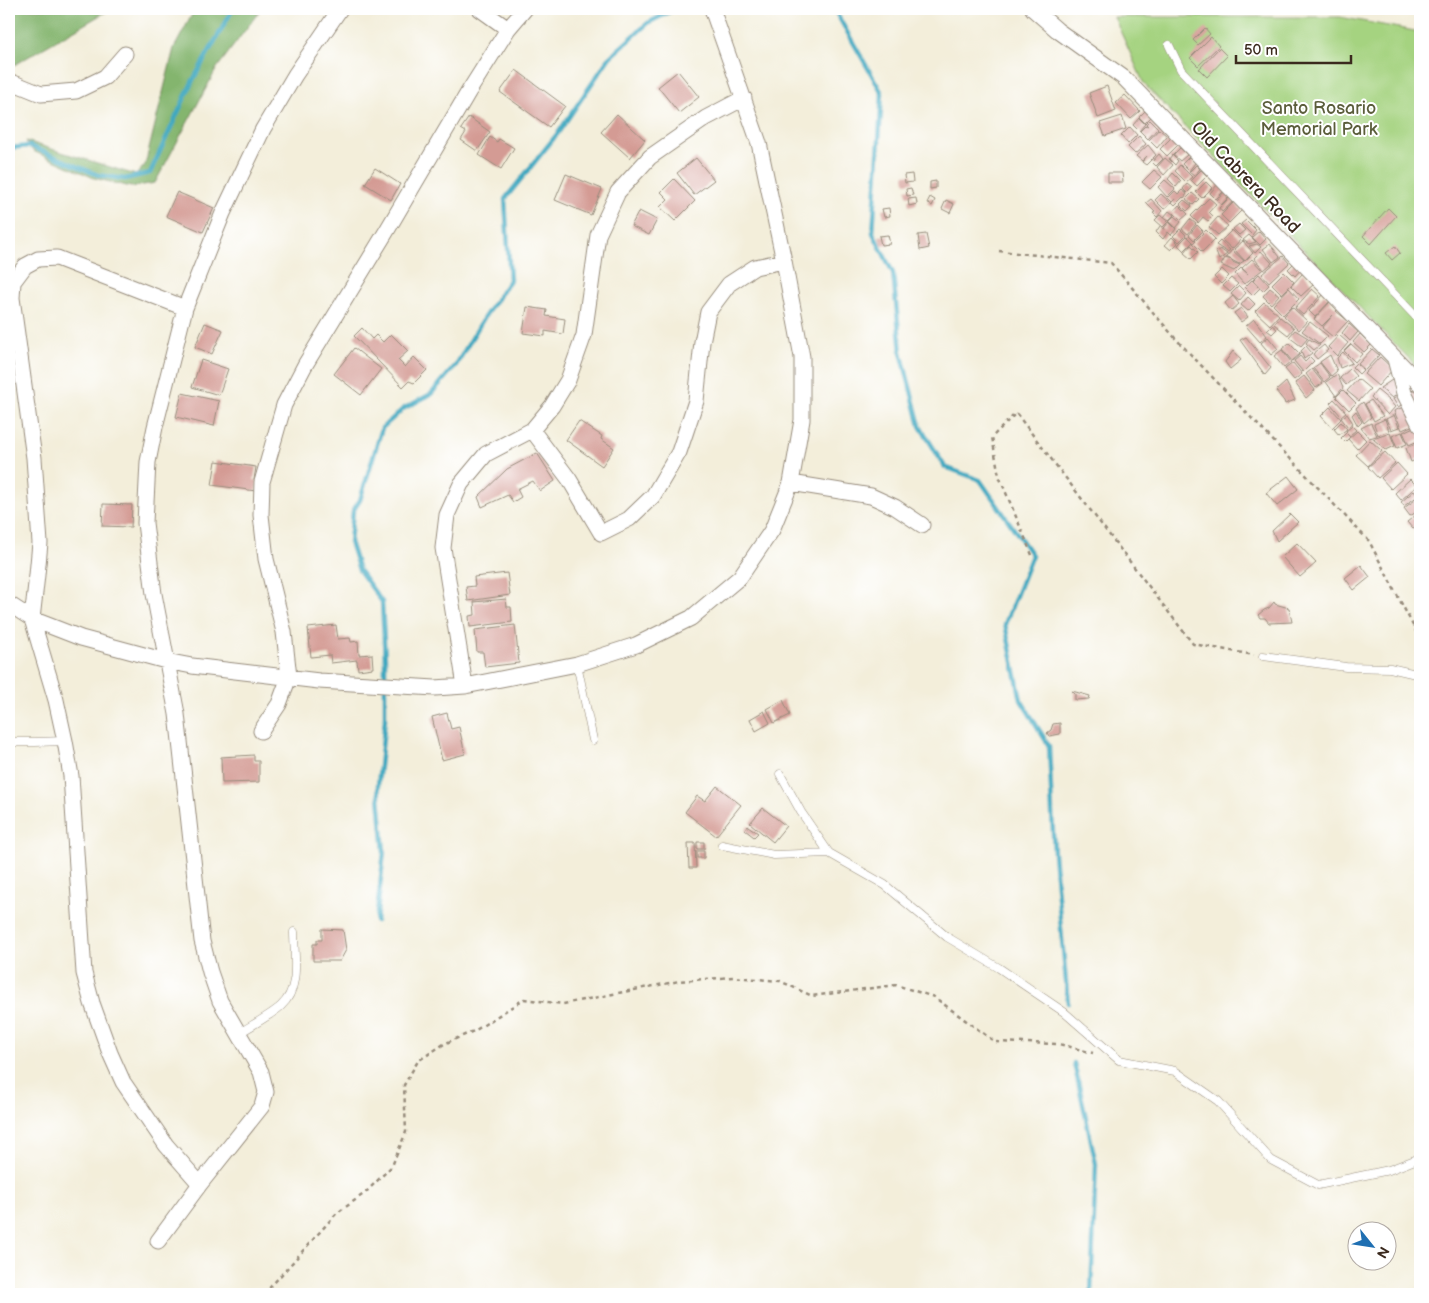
<svg xmlns="http://www.w3.org/2000/svg" width="1429" height="1303" font-family="'Balsamiq Sans',sans-serif">
  <style>
    .green { fill: #a5d380; stroke: #707e4f }
    .forest { fill: #84b56e; stroke: #607046 }
    .lines { fill: none; stroke-linecap: round; stroke-linejoin: round }
    .stream { stroke: #40a8c0; stroke-width: 4.5 }
    .building { fill: #d49b94 }
    .lane-casing { stroke: #978c7c; stroke-width: 9 }
    .street-casing { stroke: #978c7c; stroke-width: 17 }
    .path { stroke: #978c7c; stroke-width: 2.5; stroke-dasharray: 4 4; stroke-linecap: butt }
    .lane { stroke: #fff; stroke-width: 8 }
    .street { stroke: #fff; stroke-width: 15 }
    .labels { text-anchor: middle; stroke-width: 4; stroke-linejoin: round; paint-order: stroke }
    .park-label { font-size: 18px; fill: #5b5d3b; stroke: #fff }
    .street-label { font-size: 18px; fill: #3b2a1e; stroke: #fff }
  </style>
  <rect width="100%" height="100%" fill="#fff"/>
  <filter id="ink" filterUnits="userSpaceOnUse"><feTurbulence type="fractalNoise" baseFrequency=".02" numOctaves="2"/><feDisplacementMap in="SourceGraphic" scale="10" xChannelSelector="R" yChannelSelector="G"/><feConvolveMatrix kernelMatrix="1 2 1 2 8 2 1 2 1" color-interpolation-filters="sRGB"/></filter>
  <filter id="wash" filterUnits="userSpaceOnUse"><feTurbulence type="fractalNoise" baseFrequency=".0096" numOctaves="4" result="noise"/><feDisplacementMap in="SourceGraphic" scale="20" xChannelSelector="R" yChannelSelector="G"/><feGaussianBlur stdDeviation="1.12" result="paint"/><feColorMatrix in="noise" values="0 0 0 0 0 0 0 0 0 0 0 0 0 0 0 0 0 1.4 0 .05"/><feComposite in="paint" operator="in"/></filter>
  <g filter="url(#wash)">
    <rect width="100%" height="100%" fill="#f3eeda"/>
    <path class="green" d="M1114,17H1340L1420,32V370L1144,84Z"/>
    <path class="forest" d="M9,9H111L9,68Z
      M195,9H261L217,68L155,183L131,187L94,178L33,151L26,141L136,175L145,165L174,48Z"/>
    <g class="lines">
      <path class="stream" d="M834,9L882,93L873,233L893,273L901,352L920,426L945,467L980,480L1032,555L1005,624L1021,700L1049,746L1054,854L1068,1003
        M9,148L30,146L98,175L125,179L150,173L193,80L233,9
        M376,921L384,852L378,785L385,719V660L382,602L359,570L350,542L353,511L360,500L382,428L403,409L431,394L456,365L485,316L510,280L505,199L558,133L610,57L648,23L675,9
        M1074,1063L1096,1164L1091,1294"/>
    </g>
    <g id="blocks">
      <path class="building" d="M1205,28L1210,34L1198,45L1193,40Z
        M1211,37L1219,46L1198,66L1190,58Z
        M1219,48L1227,56L1207,77L1199,69Z
        M516,70L565,106L549,127L500,92Z
        M678,71L699,97L679,113L658,87Z
        M1107,86L1116,111L1098,118L1089,93Z
        M1125,95L1140,111L1131,119L1116,103Z
        M1145,111L1151,117L1145,123L1139,117Z
        M617,114L645,140L630,158L601,132Z
        M1122,116L1126,129L1105,136L1100,123Z
        M469,117L490,132L477,151L461,140L466,132L461,129Z
        M1139,118L1145,124L1139,131L1133,125Z
        M1150,120L1158,128L1148,139L1140,131L1146,125L1148,126L1146,124Z
        M1130,127L1137,135L1128,144L1121,136Z
        M1159,129L1167,136L1157,148L1149,140Z
        M1139,136L1146,144L1135,154L1128,147Z
        M490,137L497,142L499,139L514,148L501,169L479,155Z
        M1171,138L1178,145L1167,156L1160,149Z
        M1148,145L1156,155L1146,165L1142,162L1147,156L1142,161L1136,156Z
        M1180,148L1187,155L1180,161L1173,155Z
        M1159,154L1163,159L1156,166L1152,162Z
        M1172,155L1178,161L1175,165L1169,159Z
        M1189,157L1195,163L1189,171L1182,164Z
        M696,158L714,180L694,195L677,173Z
        M1165,158L1173,165L1164,175L1157,167Z
        M1180,165L1192,177L1186,182L1175,171Z
        M1196,165L1200,169L1194,176L1189,172Z
        M375,168L400,184L391,200L365,184Z
        M1154,170L1162,177L1150,189L1142,182Z
        M1201,170L1207,176L1197,186L1191,180Z
        M1108,173H1122L1123,182H1108Z
        M1173,173L1181,181L1176,187L1168,179Z
        M566,174L602,189L591,215L555,200Z
        M912,174L913,182L905,183L904,175Z
        M674,179L695,201L675,221L660,207L668,199L661,192Z
        M1165,180L1175,189L1167,197L1158,187Z
        M936,181V188L930,189V182Z
        M1206,182L1212,188L1202,198L1196,192Z
        M1219,183L1226,189L1216,199L1210,193Z
        M1187,184L1192,188L1187,193L1183,189Z
        M911,188L913,195L907,196L906,189Z
        M1182,190L1187,194L1184,198L1183,197L1175,205L1172,202L1175,199L1172,202L1168,198L1175,191L1178,194Z
        M1226,190L1231,195L1221,205L1217,200Z
        M177,192L214,208L203,232L166,216Z
        M1192,193L1199,199L1193,205L1186,199Z
        M1161,194L1171,203L1164,209L1155,200Z
        M930,197L935,200L932,206L927,203Z
        M1230,197L1234,201L1222,212L1219,208Z
        M916,198L917,204L909,206L908,199Z
        M1209,198L1216,204L1209,212L1213,216L1208,221L1203,217L1198,223L1191,216Z
        M1151,199L1162,211L1157,217L1153,213L1155,212L1146,203Z
        M946,200L954,204L950,213L942,209Z
        M1184,200L1192,206L1187,211L1180,204Z
        M1234,202L1242,210L1229,223L1221,215Z
        M1179,205L1188,214L1181,220L1173,212Z
        M889,208L890,216L884,217L882,209Z
        M1388,208L1396,216L1371,244L1363,236Z
        M639,211L657,220L649,235L631,226Z
        M1169,211L1174,215L1169,220L1164,217Z
        M1160,215L1168,222L1163,227L1155,220Z
        M1174,216L1181,222L1176,228L1169,221Z
        M1218,217L1228,226L1218,235L1209,227Z
        M1190,219L1196,224L1188,234L1182,229Z
        M1246,220L1256,230L1252,235L1241,224Z
        M1169,222L1176,229L1171,235L1168,232L1163,239L1156,232L1160,226L1165,230L1164,228Z
        M1239,224L1245,230L1239,235L1233,229Z
        M1197,225L1203,231L1194,240L1189,235Z
        M1180,229L1186,235L1179,242L1173,236Z
        M1206,230L1215,239L1202,252L1193,243Z
        M1232,230L1241,239L1232,249L1222,240Z
        M1259,231L1266,239L1260,245L1252,237Z
        M926,234L929,248L920,250L918,235Z
        M888,235L890,244L881,245L879,236Z
        M1249,235L1256,242L1249,244L1243,240Z
        M1187,236L1193,242L1184,251L1178,245Z
        M1172,237L1178,243L1171,250L1165,245Z
        M1220,241L1230,250L1227,252L1216,245Z
        M1243,241L1253,253L1245,261L1234,249Z
        M1257,244L1261,247L1255,253L1249,246Z
        M1270,244L1280,257L1273,262L1263,249Z
        M1191,245L1198,252L1191,259L1184,253Z
        M1395,246L1400,253L1392,260L1386,253Z
        M1220,249L1227,254L1219,260L1216,252Z
        M1232,250L1244,261L1239,264L1226,257Z
        M1261,251L1272,263L1264,270L1254,258Z
        M1283,256L1289,263L1269,282L1262,274Z
        M1225,258L1232,260V262L1240,265L1234,271L1221,265Z
        M1252,259L1262,270L1244,284L1235,274L1241,268L1248,274L1242,268Z
        M1295,262L1302,268L1295,276L1288,269Z
        M1222,269L1229,276L1221,284L1214,277Z
        M1284,272L1294,282L1282,294L1272,284Z
        M1303,273L1314,284L1301,296L1291,286Z
        M1259,274L1269,285L1263,291L1253,280Z
        M1231,278L1238,284L1230,292L1223,286Z
        M1252,280L1260,288L1253,295L1245,287Z
        M1239,286L1246,293L1239,301L1231,294Z
        M1270,288L1279,295L1271,304L1263,296Z
        M1289,288L1299,299L1283,315L1273,305Z
        M1312,289L1320,296L1303,315L1295,308Z
        M1324,294L1331,300L1315,317L1309,311Z
        M1233,296L1239,304L1231,311L1225,303Z
        M1248,297L1255,304L1248,311L1241,305Z
        M1264,302L1279,315L1270,325L1255,311Z
        M1330,302L1338,309L1336,311L1348,321L1333,337L1322,328L1333,315L1322,326L1314,319Z
        M527,307L547,310L546,316L565,319L563,334L545,331V336L523,333Z
        M1292,307L1307,321L1299,330L1284,316Z
        M1241,308L1248,317L1241,322L1234,313Z
        M1280,317L1294,328L1288,335L1274,324Z
        M1254,319L1267,336L1260,342L1246,326Z
        M1310,322L1328,336L1320,344L1302,331Z
        M205,323L223,330L212,354L195,347Z
        M1349,324L1358,332L1350,341L1342,333Z
        M1272,325L1277,329L1272,334L1267,330Z
        M362,328L372,339L376,335L383,342L391,334L408,351L398,360L405,367L414,357L427,370L414,383L409,381L403,387L354,336Z
        M1295,330L1308,338L1301,346L1289,337Z
        M1360,334L1371,345L1364,352L1353,342Z
        M1339,335L1348,343L1337,356L1328,347Z
        M1246,337L1271,368L1265,375L1240,340Z
        M1268,337L1278,349L1271,355L1261,343Z
        M1309,339L1320,345L1314,350L1306,343Z
        M1289,343L1300,354L1292,361L1282,349Z
        M1351,344L1362,354L1355,362L1344,351Z
        M1324,345L1328,350L1317,359L1313,354Z
        M1306,346L1312,353L1304,359L1301,351Z
        M354,348L381,369L361,395L334,374Z
        M1372,349L1379,355L1365,370L1358,364Z
        M1282,350L1291,362L1284,368L1274,356Z
        M1233,351L1241,360L1230,369L1225,362Z
        M1343,352L1352,363L1340,368L1337,358Z
        M1330,355L1337,371L1331,376L1320,362Z
        M1300,356L1305,362L1310,357L1314,361L1303,372L1294,361Z
        M1380,357L1393,369L1378,386L1364,374Z
        M201,360L228,369L219,395L192,387Z
        M1293,363L1302,374L1294,380L1285,369Z
        M1320,363L1330,377L1324,382L1313,368Z
        M1356,363L1363,370L1359,374L1352,367Z
        M1312,369L1323,383L1316,388L1306,374Z
        M1350,369L1356,376L1346,385L1340,378Z
        M1337,374L1343,388L1336,396L1326,382Z
        M1304,376L1315,390L1306,398L1295,383Z
        M1395,378L1400,393L1392,398L1380,388Z
        M1358,379L1370,389L1359,401L1347,391Z
        M1286,382L1295,400L1285,404L1284,401L1276,391Z
        M1417,388L1420,398L1412,402L1408,393Z
        M1343,390L1356,403L1349,410L1336,397Z
        M1377,390L1389,400L1395,407L1388,415L1371,397Z
        M182,393L219,401L214,426L176,417Z
        M1401,395L1405,403L1398,407L1393,399Z
        M1334,399L1346,412L1341,416L1330,403Z
        M1371,400L1383,416L1374,421L1365,404Z
        M1363,402L1371,417L1364,423L1356,408Z
        M1408,405L1416,424L1402,430L1394,411Z
        M1330,407L1341,419L1332,428L1321,416Z
        M1356,411L1362,422L1358,426L1352,415Z
        M1347,414L1353,423L1348,427L1341,418Z
        M1394,415L1399,427L1391,430L1386,419Z
        M1385,419L1389,431L1378,435L1374,424Z
        M579,421L602,436L601,439L614,448L602,466L566,440Z
        M1341,422L1347,429L1339,435L1334,429Z
        M1371,423L1377,436L1369,438L1361,428Z
        M1418,425L1420,429V440L1409,445L1403,432Z
        M1352,426L1356,430L1350,435L1346,431Z
        M1357,431L1366,440L1357,449L1348,439Z
        M1402,432L1407,444L1397,448L1392,436Z
        M1346,433L1350,437L1345,442L1341,438Z
        M1390,433L1395,446L1386,450L1373,439Z
        M1370,440L1382,451L1368,466L1356,455Z
        M1420,442V458L1411,462L1406,448Z
        M1385,452L1395,463L1378,478L1368,467Z
        M537,453L555,481L540,491L533,481L517,489L521,497L513,502L508,495L482,507L478,497L507,469Z
        M216,461L256,467L254,480H258L256,491L212,485Z
        M1397,463L1407,474L1391,489L1381,478Z
        M1288,476L1298,489L1277,506L1266,493Z
        M1410,479L1417,486L1401,500L1395,493Z
        M1414,491L1418,496L1404,506L1401,502Z
        M1418,498L1420,502V515L1418,511L1410,516L1404,508Z
        M103,504L132,505L131,527L102,526Z
        M1290,514L1298,522L1277,541L1272,531Z
        M1416,515L1420,524L1413,529L1407,522Z
        M1297,543L1316,563L1300,577L1282,557Z
        M1361,565L1370,577L1354,590L1345,578Z
        M507,573L510,595L468,601L466,587L475,586L474,577Z
        M506,599L507,607H511L512,622L470,627L469,616L475,615L474,602Z
        M1274,602L1275,604L1289,608L1292,622L1269,623L1265,618H1260L1258,615L1264,610L1269,608Z
        M336,625L338,639L350,638L351,642L358,641L359,655L372,654L373,668L358,670L357,660L331,663L330,655L311,657L308,628Z
        M515,625L519,663L485,667L483,652H477L475,630Z
        M1072,691L1090,696L1089,699L1075,700V694Z
        M783,700L790,715L774,723L767,709Z
        M764,711L770,723L756,731L750,719Z
        M447,713L451,729L459,727L465,754L442,760L432,717Z
        M1060,723V734L1049,736L1047,733L1051,730L1053,724Z
        M254,755V761H259V782L222,783L221,757Z
        M717,786L741,805L716,836L685,812L697,796L705,801Z
        M763,808L786,826L773,842L750,823Z
        M748,826L758,833L754,837L745,830Z
        M697,842H704V849H697Z
        M688,843H695L696,868H689Z
        M697,851H704V858H697Z
        M322,929L343,930L346,950L340,961H313V944H317V940H322Z"/>
    </g>
  </g>
  <g filter="url(#ink)">
    <use href="#blocks" fill-opacity="0" stroke="#978c7c" stroke-width="1"/>
    <g class="lines">
      <g class="lane-casing">
        <path id="lane" d="M1169,45L1181,70L1420,321
          M1263,656L1346,667L1390,668L1420,675
          M577,664L593,740
          M9,742H35L65,741
          M780,774L801,812L829,853L885,885L947,937L999,968L1064,1012L1119,1060L1175,1071L1218,1101L1271,1160L1318,1185L1389,1170L1420,1158
          M722,845L774,855L829,853
          M238,1034C250,1026 270,1016 281,1006C301,988 294,956 294,932"/>
      </g>
      <g class="street-casing">
        <path id="street" d="M480,9L508,29
          M1033,9L1057,30L1124,78L1420,384
          M9,81L41,94L76,91L105,77L125,54
          M185,308L57,258L38,259L25,266L13,282L12,298L34,458L40,543L37,575L32,619L56,700L65,741L71,776L84,973L92,1003L110,1053L123,1082L166,1145L200,1184
          M1395,359L1404,393L1420,425
          M532,430L569,479L601,533L629,519L653,496L679,452L696,401L702,342L708,312L729,284L755,267L784,261
          M791,483L871,496L895,507L922,525
          M9,604L32,619L81,638L166,661L192,666L319,681L435,688L465,686L577,664L636,645L691,618L740,577L772,530L791,483L802,420V357L784,261L759,143L712,9
          M465,686L443,548L447,515L461,484L486,454L532,430L552,406L568,380L584,335L598,235L618,192L650,157L706,118L744,98
          M261,731L279,704L289,677L284,632L266,559L261,515L262,482L284,405L305,365L386,232L469,91L508,29L525,9
          M158,1241L200,1184L262,1106L266,1092L261,1072L220,1001L210,972L202,941L177,714L154,594L145,523L148,462L155,427L185,308L223,213L263,129L295,75L340,9"/>
      </g>
      <path class="path" d="M999,251L1111,263L1175,338L1369,541L1420,639
        M1032,555L999,476L992,437L1016,413L1193,644L1254,655
        M264,1294L336,1214L365,1193L392,1166L406,1132L404,1085L418,1061L444,1044L476,1030L524,999L563,1004L679,981L733,977L780,981L812,996L896,985L934,997L995,1042L1059,1044L1093,1053"/>
      <use href="#lane" class="lane"/>
      <use href="#street" class="street"/>
    </g>
  </g>
  <g class="labels">
    <g class="park-label">
      <text x="1319" y="114">Santo Rosario<tspan x="1319" dy="21">Memorial Park</tspan></text>
    </g>
    <g class="street-label">
      <text transform="translate(1246 177) rotate(46)" y="6">Old Cabrera Road</text>
    </g>
  </g>
  <rect width="1429" height="1303" fill="none" stroke="#fff" stroke-width="30"/>
  <g transform="translate(1372 1246) rotate(120)"><circle r="24" fill="#ffffff" stroke="#b1aaa5"/>
  <path d="M0-4L9 19L0 12L-9 19Z" fill="#1f6fb2"/>
  <text y="-8" font-size="14" font-weight="bold" text-anchor="middle" fill="#3b2a1e">N</text>
  </g>
  <path d="M1236 55v8h115v-8" fill="none" stroke="#3b2a1e" stroke-width="2.5"/>
  <text x="1244" y="55" font-size="15" fill="#3b2a1e" stroke="#ffffff" stroke-width="4" paint-order="stroke">50 m</text>
</svg>
